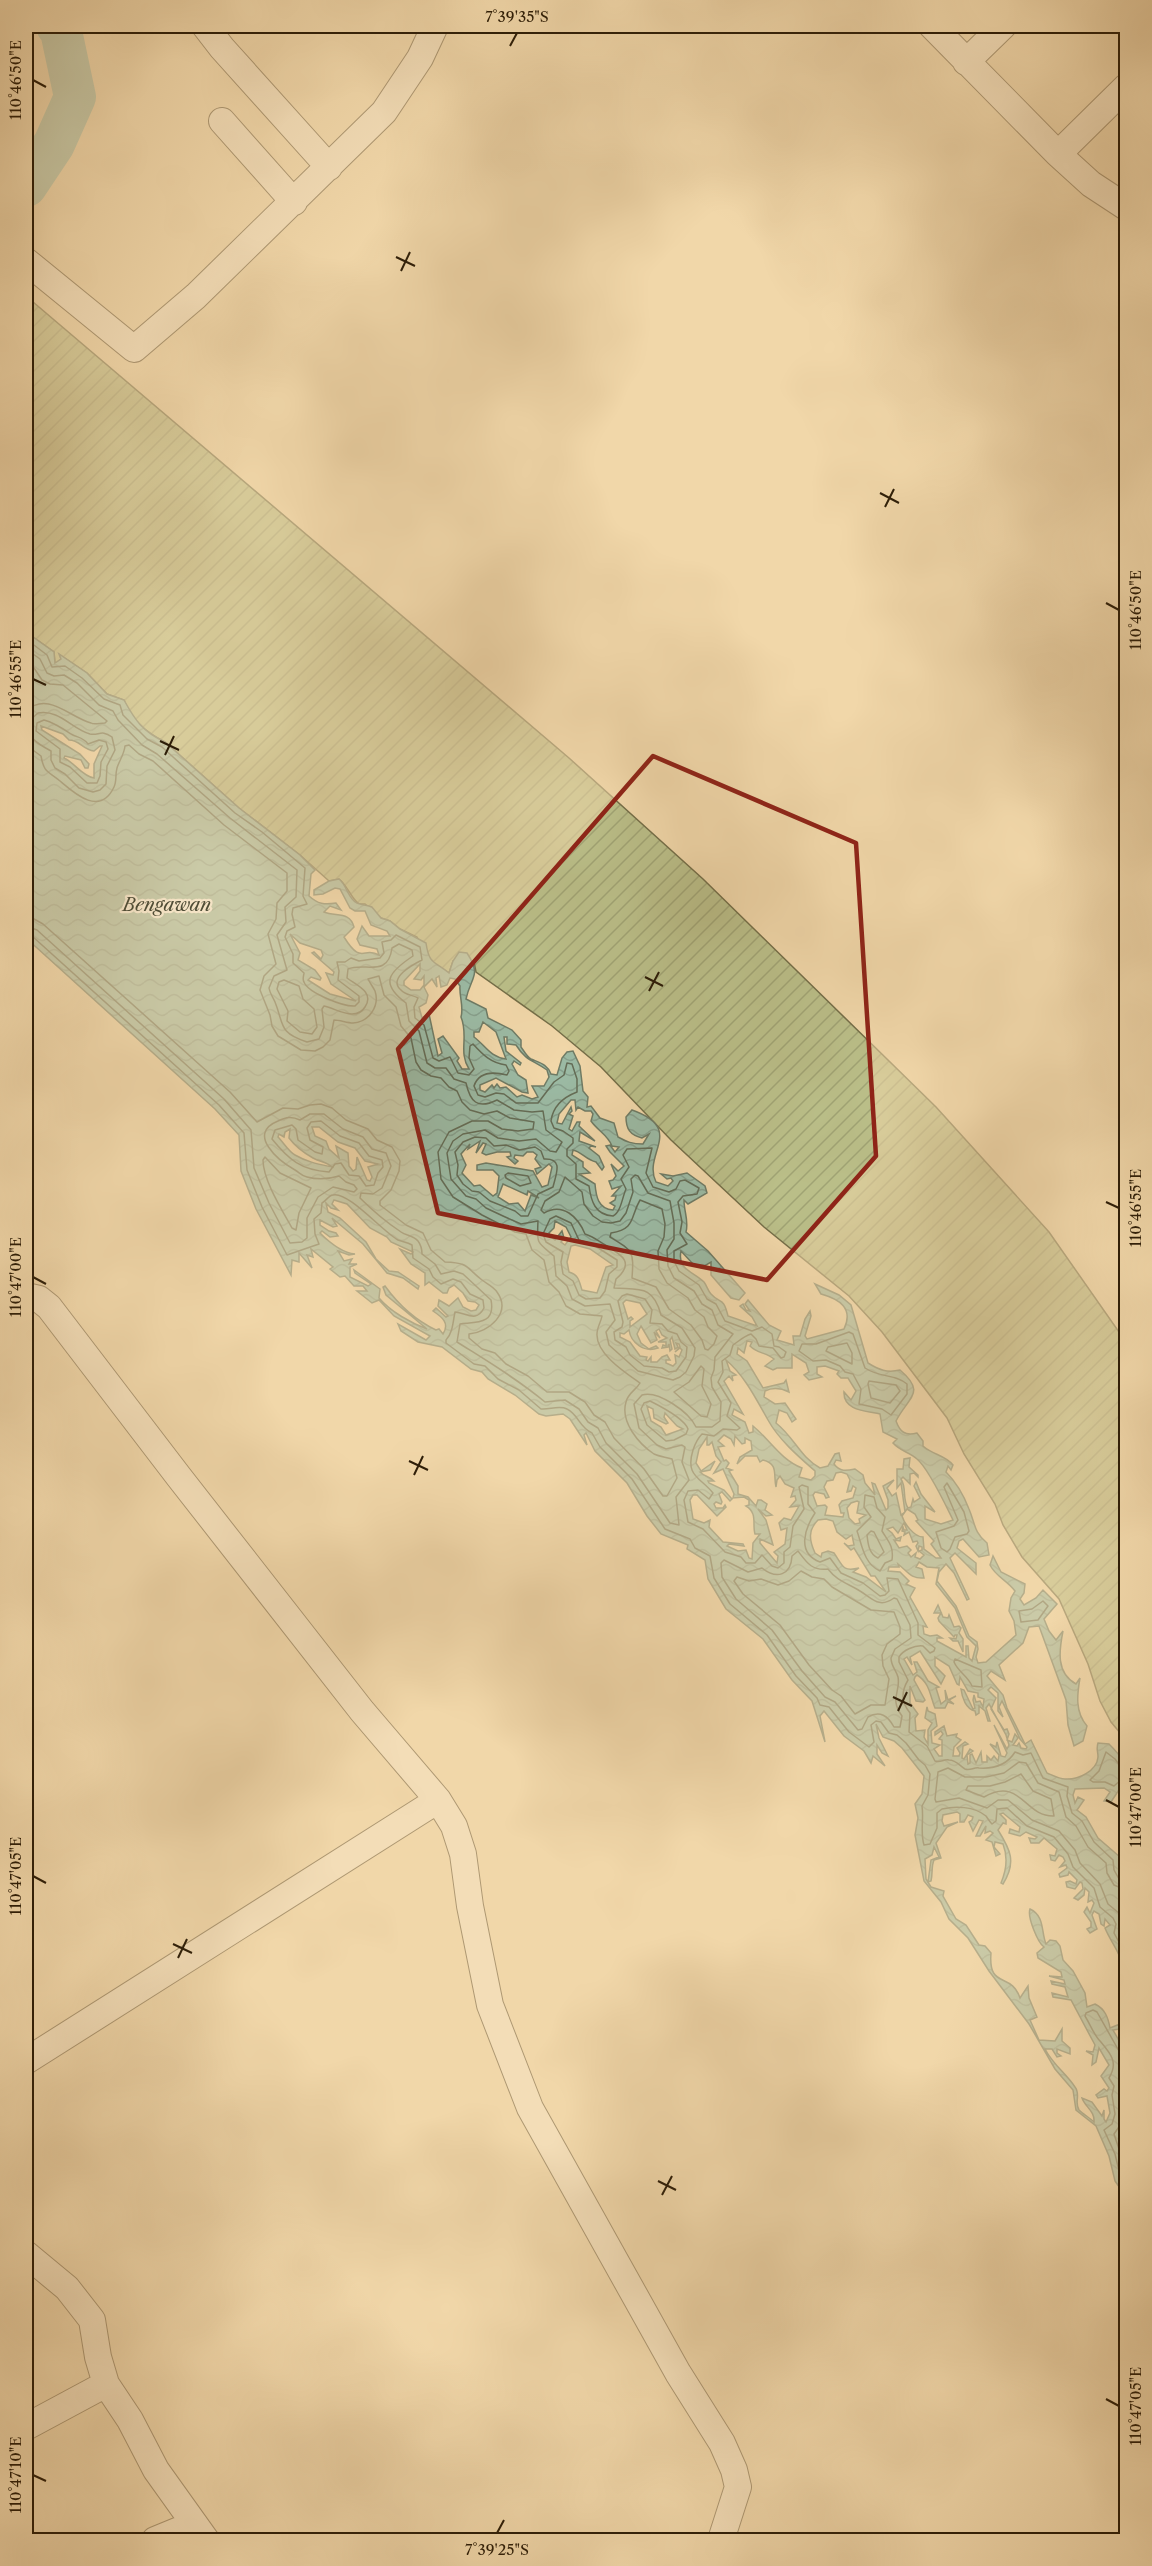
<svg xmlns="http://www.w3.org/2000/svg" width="1152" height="2566" font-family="'Libre Caslon Text',serif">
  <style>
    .garden { fill: url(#garden-furrows); stroke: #746e48; stroke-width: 1.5 }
    .water { fill: url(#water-waves); stroke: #6f7b65; stroke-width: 1.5; fill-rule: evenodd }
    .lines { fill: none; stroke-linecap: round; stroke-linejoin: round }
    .shore { stroke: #646c56; stroke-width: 1.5 }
    .river { stroke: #9bbaa4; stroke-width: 42 }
    .minor-casing { stroke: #5e4c30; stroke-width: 28 }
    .minor { stroke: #f6e5c7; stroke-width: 26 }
    .marked { fill: none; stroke: #8f2418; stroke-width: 4.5; stroke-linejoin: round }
    .ticks { fill: none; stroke: #2d1d07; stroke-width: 2 }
    .labels { text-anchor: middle; stroke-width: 4.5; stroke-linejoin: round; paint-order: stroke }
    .water-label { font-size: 18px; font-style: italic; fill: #4e4c36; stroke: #f6e5c7 }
    .neatline { fill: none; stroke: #2d1d07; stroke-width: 2 }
    .ticks-label { font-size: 15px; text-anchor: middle; fill: #2d1d07 }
  </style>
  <defs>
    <pattern id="garden-furrows" width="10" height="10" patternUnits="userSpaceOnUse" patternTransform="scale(1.5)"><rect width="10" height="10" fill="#babe88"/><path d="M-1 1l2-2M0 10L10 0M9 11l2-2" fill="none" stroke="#a0a374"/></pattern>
    <pattern id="water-waves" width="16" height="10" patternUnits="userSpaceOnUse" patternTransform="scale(1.5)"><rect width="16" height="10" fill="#9bbaa4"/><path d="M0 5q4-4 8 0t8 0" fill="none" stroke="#869f8c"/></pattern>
  </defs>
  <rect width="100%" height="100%" fill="#f1d7a9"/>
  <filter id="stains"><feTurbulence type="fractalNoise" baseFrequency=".00333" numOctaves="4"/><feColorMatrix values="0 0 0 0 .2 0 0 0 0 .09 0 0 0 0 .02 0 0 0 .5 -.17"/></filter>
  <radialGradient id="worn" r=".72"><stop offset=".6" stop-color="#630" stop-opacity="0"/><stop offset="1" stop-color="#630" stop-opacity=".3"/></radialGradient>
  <path class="garden" d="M26,296L569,758L703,879L936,1107L1049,1232L1126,1342V1740L1111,1722L1100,1701L1088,1664L1059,1599L1022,1557L1003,1525L995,1504L964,1454L947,1418L882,1332L849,1296L764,1227L671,1140L601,1067L552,1026L476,972L474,962L453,961L449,973L434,964L428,957L417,937L400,929L390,921L381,918L365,904H359C350,897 348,886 339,879L329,881L300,855L239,808L165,742C147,733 130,719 124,700L107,694L87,673L60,655L61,659L55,664L54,652L26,632Z"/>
  <path class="water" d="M26,632L54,652L55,663L61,659L59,654L87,673L107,694L124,700C135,720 142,731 165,742L239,808L300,855L315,870L311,874L309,896C318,904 324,905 336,903L341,910L330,906L324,912C336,917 350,911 354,927L344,937C362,966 363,946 379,955L377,949L360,945L357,939L362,926L369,936H390L387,931L371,925L365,911H355L350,908L340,889L335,888L323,894L314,895V890L329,881L339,879C347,885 348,899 357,903C362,905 367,905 372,907L381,918L390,921L400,929L426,943C429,964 434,961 449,973L453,961L459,952L467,953C482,976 471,976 466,999L486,1009L488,1018L512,1030L521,1040V1047C524,1051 527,1057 531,1059C540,1063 547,1064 551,1074L557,1075L562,1058L567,1052L573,1051L580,1066L583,1091L588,1097L587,1107L591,1106L600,1118L614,1123L618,1137C627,1142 632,1144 643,1144L649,1134L642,1138C630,1135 626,1129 626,1117L632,1110C686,1129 642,1154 656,1182L668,1186L673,1181L671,1178L667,1179L661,1174L673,1176L687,1173L705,1186L707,1193L688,1204L684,1200C684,1212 689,1221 686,1232L708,1251L745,1293L739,1300L731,1298L711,1275V1262L701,1268L693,1264L681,1251C677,1270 693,1271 704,1282C707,1286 708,1291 711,1294C721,1305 723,1296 728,1316L757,1326L752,1317L740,1306L743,1304L746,1310L750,1311L745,1304L748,1300L769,1325L781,1331L777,1340L794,1345L793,1336H800L805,1319L810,1311L811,1316L805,1336L807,1339L844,1329C854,1308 839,1299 821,1294L815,1284L839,1295L851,1305L868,1363C879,1370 887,1373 900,1370C927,1393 908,1397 896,1421C900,1432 905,1436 917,1433L923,1441V1446C933,1455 945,1455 953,1465L951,1470L948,1466L946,1472C956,1482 964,1496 969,1509C975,1523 974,1533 987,1543L989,1555L979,1557L963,1539L959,1541L957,1548L976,1563V1574L955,1553L950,1558L969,1599L967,1600L954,1573L946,1564L939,1572L937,1581L956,1606L969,1636L977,1642L978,1649L976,1657L978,1663L986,1662L1016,1635L1014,1621L1009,1611L1011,1598L1015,1591C1007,1580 996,1577 990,1565L993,1556L1001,1572L1025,1584L1024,1593L1020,1599L1024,1605L1036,1598L1043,1590L1057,1604L1044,1619L1049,1631L1056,1640L1063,1631C1059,1651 1056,1673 1076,1684L1080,1678C1077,1695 1075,1712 1087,1726L1083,1741L1074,1746L1068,1725L1066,1700L1039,1626L1029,1627L1023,1643L999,1665L1005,1680L991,1671L987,1676L1003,1695L1007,1708L1025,1744L1031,1740L1047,1773C1052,1775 1059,1779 1065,1779C1078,1780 1097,1771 1098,1757C1098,1751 1096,1749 1098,1743L1109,1744C1136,1771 1129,1774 1111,1802L1104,1801L1110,1792L1104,1788L1075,1789L1073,1795L1075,1803L1078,1797L1084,1800L1077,1810L1086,1817L1098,1838L1120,1857V1868L1126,1878V1968L1123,1967C1121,1953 1110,1941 1105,1928L1110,1925L1105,1919L1104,1926L1101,1924L1099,1914L1094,1911L1092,1915L1097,1929L1090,1933L1087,1929L1091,1927V1922L1084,1912L1087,1907L1090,1913L1094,1903L1092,1900L1088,1902L1089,1892L1085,1888L1084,1895L1078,1900L1074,1898L1083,1889L1082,1883L1080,1882L1075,1889L1067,1887L1066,1882L1070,1881L1076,1884L1077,1880L1069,1872L1068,1875L1060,1877L1059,1874L1067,1868L1066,1865L1060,1867L1065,1861L1063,1857L1059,1855L1055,1861L1051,1860L1050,1855L1055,1856L1057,1849L1044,1838L1039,1843H1031L1029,1838L1035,1839L1037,1837L1026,1832L1020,1836L1009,1833L1010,1829L1019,1832L1020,1827L1003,1813L1000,1814L1006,1820V1824L1003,1823L998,1830C1010,1849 1017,1862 1003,1884L1001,1883C1007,1869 1008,1857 1003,1844L995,1842L994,1847L1000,1854L996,1856L992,1842L986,1840L993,1833L990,1831L985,1833L986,1826L980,1836H976L983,1821L979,1820L973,1831L969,1822L972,1820L973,1817L968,1815L964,1822H960V1814L957,1812L943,1815L942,1821L944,1826L958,1822L947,1827L936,1843L941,1858L934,1860C931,1867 933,1873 931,1881L928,1882L931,1860L939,1857L934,1847L932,1855L925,1859L926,1879L931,1887L944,1891L943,1896L956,1919L966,1925L979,1945L985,1946L991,1953C988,1990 1011,1971 1020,1998L1028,1986L1029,1998L1037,2017L1030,2020L1039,2040L1055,2041L1062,2029V2041L1070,2048V2054L1057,2049V2053L1061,2056L1057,2057L1052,2049H1045C1054,2066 1066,2073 1075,2087C1081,2094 1074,2103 1079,2110C1083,2114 1090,2118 1094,2122C1095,2111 1085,2107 1082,2098L1092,2102L1102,2116L1104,2110V2119L1106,2122L1110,2113L1107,2096L1098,2098L1096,2095L1104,2089L1107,2091L1109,2088L1101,2076L1109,2065L1099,2048L1096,2062L1092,2065L1093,2055L1086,2051L1093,2052L1095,2045L1071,2000L1053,1997L1052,1993L1068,1997L1065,1987L1052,1984L1051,1981L1065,1984L1064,1980L1049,1976L1062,1977L1061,1972L1038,1958L1037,1953L1044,1947C1038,1943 1027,1917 1030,1909C1045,1916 1041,1932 1046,1944L1050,1940L1056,1941L1060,1946L1063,1960L1073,1971L1085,1993L1087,2007L1095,2004C1105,2009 1108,2017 1110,2028L1120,2024L1119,2029L1113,2030L1126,2053V2197L1115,2181L1109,2156L1096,2126L1076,2110L1073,2090L1055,2069L1029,2024L989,1971L968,1938L949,1919L941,1902L924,1881L915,1835L918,1818L915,1804L922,1794L924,1776L902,1748L894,1741L883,1737L876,1724L879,1738L888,1756L882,1753L877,1745V1754L885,1766L873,1756L871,1763L864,1751L844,1736L824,1711L820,1716L825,1742L812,1701L792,1680L763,1639L726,1609L708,1579L705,1560L687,1549L688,1545L661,1534L647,1516L627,1483L595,1451L586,1433L584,1435L587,1445L570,1419L563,1414L546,1416L539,1414L515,1395L488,1379L482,1372L471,1369L442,1347L418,1342L401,1331L398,1324L426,1340L430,1336L394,1316L379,1300L372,1303L357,1291H367L363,1286H354L345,1276L340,1277L330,1269L333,1267L311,1249L313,1257L307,1255L312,1268L299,1253V1262L292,1260L291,1275L256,1209L241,1171L239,1135L215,1109L26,938V714H27L26,712ZM41,726L63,734L69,740C80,740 83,750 94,751L100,746H102L94,764V778C82,776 75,763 64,758L65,756L81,760L85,768H88L89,764L80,754L42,730ZM290,934L300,943L321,950L323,955L321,959L314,952L312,953L334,972L333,975L326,973L331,984L356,1001L330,994L308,980L311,977L320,980L321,978L315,970L298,960L300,953ZM420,964V971L414,979L421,980L424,976V985L420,990H411L404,985V981ZM439,976L441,987L447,985L450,978L455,979L460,986C459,996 464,1007 461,1017C469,1036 458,1052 469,1069H462L457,1061L459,1058L443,1036L438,1039L442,1053L438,1056L429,1014L422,1018L419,1007L426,1003L428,995L424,987L432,979L437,987L436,978ZM483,1022L496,1032L506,1059C490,1057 485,1045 474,1037V1032H479ZM504,1037H507V1044L516,1045C526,1061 533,1060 547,1070L549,1077L544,1086H532L538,1097L532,1099L522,1095L517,1097L506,1087L500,1088L497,1084L494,1088L492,1085L485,1092L480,1090V1085L496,1078L522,1092L528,1093L526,1080L518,1075L512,1064L514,1061L520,1065L521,1063L506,1051ZM571,1100H575L576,1110L578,1107L585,1111H591L593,1114L591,1121C598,1131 608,1135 612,1146L619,1147L615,1152L610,1145L606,1146L610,1152L624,1166L618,1171L611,1164L616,1176L613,1180L609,1181L612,1189L621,1186L612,1196H616L615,1200L610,1203L615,1206L613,1210C598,1209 596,1196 595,1184L579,1174L590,1173L583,1167V1162L572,1155L573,1150C582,1152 586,1160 596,1162L602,1170L604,1167L599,1156L589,1148L591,1146L596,1147L579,1141L580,1132L595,1141L579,1126L580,1122H577L572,1131L569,1129L573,1116L569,1114L572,1111L571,1107L562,1124L557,1123L559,1114ZM312,1127H319L338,1142L355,1148L365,1161L378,1164L368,1167L372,1177L370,1181L367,1180L357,1157L356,1169L353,1171L349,1166L348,1153L336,1146L339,1158L329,1149L326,1141L315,1136ZM290,1129L289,1138C295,1146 304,1153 313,1158C320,1162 327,1162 332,1167C318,1164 307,1162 295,1155C289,1152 283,1142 278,1137L279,1134L284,1137L285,1132ZM480,1141L476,1153L483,1143L486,1144L482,1153L486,1155L497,1152H510L511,1156L507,1157L515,1164L518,1161L514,1158L515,1155L523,1156L527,1152H533L537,1155L535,1159L541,1167L535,1169L537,1174L549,1164L552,1167L548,1185L542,1187L533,1171L486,1163L477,1165V1170H493L499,1176L497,1193L493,1196L480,1185L474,1186L462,1173L466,1165L461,1154L470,1144L468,1149ZM503,1184L527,1195L528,1191L539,1198L531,1195L525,1211L518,1203L509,1204L498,1197ZM334,1200L347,1204L370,1228L387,1237L391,1242L413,1252L411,1254L400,1249L411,1264L425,1273V1285L429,1282L443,1293H447L449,1288L454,1285L463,1293L468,1301L475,1302L479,1305L476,1310L471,1311L463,1307L458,1298L449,1306L439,1300L438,1306L448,1316L446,1317L436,1308L433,1311C442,1317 450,1323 443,1334L439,1329L436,1330C415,1320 398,1304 385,1286L383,1287L386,1295L427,1329C411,1323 391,1312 379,1298L380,1289L354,1270L355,1273L371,1284L368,1286L350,1277V1267L357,1264H349L352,1259L344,1261L338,1251L349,1255L355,1254C343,1253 329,1242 320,1233L322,1231L330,1237L338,1236L336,1233L329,1231L320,1225V1220L333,1227L337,1226L332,1218L363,1244L387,1273L403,1278L418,1289L419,1286L398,1272L389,1271L376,1259L366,1242L340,1218L328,1212L326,1203L331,1208L338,1210L332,1204ZM555,1221L566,1227L571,1237L565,1245L561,1242L564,1238L562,1231L555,1240L551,1237L549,1233L554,1228ZM575,1245L590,1249L613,1265L606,1267L597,1293L582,1290C579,1281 579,1275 569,1272L567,1262L571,1246ZM626,1300L640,1303L647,1314L630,1327V1321L633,1319L631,1317L628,1319L623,1303ZM641,1326L651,1343L657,1340L654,1332L660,1338L656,1331L659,1329L662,1335L667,1338L658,1342H666V1346L663,1345L662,1348L668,1347L669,1344L670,1351L672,1349L670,1340L672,1337L675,1349L678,1347L676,1343L679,1344L680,1347L675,1352L680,1348L682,1350L679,1357L675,1355L676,1363L673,1366L666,1363V1360H670L667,1355L662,1357L657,1362H651V1357L648,1361L646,1360L647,1357L640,1356L630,1342L620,1337V1333L624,1334L629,1330C631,1343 644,1353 658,1348L656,1346L649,1349L641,1343L637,1334ZM747,1341L752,1342L750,1346C758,1354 766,1352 774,1359L765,1366L773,1370L777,1368H792V1354L806,1363L809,1372L804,1375L809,1380L822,1377L817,1374V1367L825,1366L839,1371L837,1374L841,1378H848L856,1391L851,1400L844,1392C843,1411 867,1411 880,1414L883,1432L897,1439L893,1443C900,1451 909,1452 917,1459C929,1469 946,1506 953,1520L941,1524L925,1519V1506L935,1512L921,1494L916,1482L914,1486L920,1498L914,1502L913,1499L911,1507L908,1508C902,1499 907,1488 901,1479L903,1477L910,1484V1474L914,1473L918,1477V1475L909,1467L910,1458L904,1459L903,1469H897V1488L901,1483L905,1512L901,1515L896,1493L892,1496L887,1488L894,1480L883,1486L888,1500V1508L886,1510L875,1484L872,1483L875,1495L865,1483L863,1475L855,1469C846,1471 840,1472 834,1464L836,1460L841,1461L839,1453L835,1454L828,1466L820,1468C800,1457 794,1437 776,1423L779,1410L787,1413L792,1422L796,1419L785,1403L775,1404L764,1397L765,1391C773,1387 781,1388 789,1392L786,1380L784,1383L763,1388L747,1361L737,1354L738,1348L744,1353ZM726,1360C745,1376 756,1399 768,1420C779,1440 799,1457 815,1471V1476L811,1480L799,1477L802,1468C781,1460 770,1440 753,1426V1432L749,1433L745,1422L732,1415L734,1409L743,1414L724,1381L729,1376L733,1381L732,1376L736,1375L730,1371ZM647,1406L653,1409L654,1418L666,1424L668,1423L664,1417L665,1413L677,1426L683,1429L666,1435L661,1427L651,1421ZM724,1435L731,1439L734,1445L735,1436L742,1444L745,1443V1438L751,1441L752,1450L740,1457L737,1464L745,1456H757L760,1462L763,1460C779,1464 773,1475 776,1487L777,1480L780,1476L785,1484L794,1488L791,1497L795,1496L796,1500L790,1507L799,1506L791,1520L784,1518L779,1523L781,1530L787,1528L785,1544L774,1552L778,1556L777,1563L760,1543V1539L773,1545L766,1520L758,1509L766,1516L772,1515L765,1510L767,1504L761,1500H758L756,1506L748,1497L738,1494V1486L729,1471L732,1470L726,1468L729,1463L726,1460L724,1461L718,1447L724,1446L718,1441ZM707,1437V1445H709L712,1442L716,1456L721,1462L714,1473L723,1469L734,1494L733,1498L744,1497L749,1500V1505L746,1506C758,1513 752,1525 755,1534H760L753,1543L752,1559L749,1558L746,1550L738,1551L727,1546L729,1544L744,1546L743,1544L723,1542L709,1527L710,1520L704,1523L693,1519L690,1500L693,1495H697L717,1516L726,1507L725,1505L723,1508H716L714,1504L716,1502L721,1504L722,1502L719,1494L722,1492L730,1501L732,1499L724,1490L709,1483L708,1481H714C709,1476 705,1477 700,1472L710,1470L715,1461L701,1471L696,1463L699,1449ZM841,1472L847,1474L850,1480L847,1492L851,1491L853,1486L856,1488L853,1498L842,1501L839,1505L841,1513H844L843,1517L825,1515L827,1507L825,1505L817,1506L813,1495L815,1492L824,1494L826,1498L829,1497L824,1487L827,1481L833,1480L836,1473ZM857,1501L859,1502L857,1513L866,1515L859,1519L860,1523L855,1524L849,1518L847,1508L851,1503ZM907,1509L915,1514L918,1520L916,1521L934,1541L931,1544L941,1558H936L924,1549L923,1537C914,1537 904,1523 902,1516ZM826,1519L833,1521L837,1532L846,1539L852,1535L854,1545L848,1546L844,1543L851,1550L854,1548L871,1576H875L886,1592L866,1577L853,1572L859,1568C842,1572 843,1566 834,1553L828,1551L822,1553L821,1557L815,1553C809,1540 808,1530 818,1520ZM904,1523L907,1530H904L903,1527L902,1531L905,1532L904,1535L909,1532L913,1542L917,1541L918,1543L916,1546L918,1551L919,1546L922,1547V1550L919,1551L924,1555L920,1559L915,1557L916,1553L911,1557L908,1553L911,1550L907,1546L899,1548L894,1540L900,1541L901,1537L896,1539L892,1533L887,1529L893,1527L898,1533ZM919,1562L927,1567L939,1568L936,1584L955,1608L967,1637L976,1646L972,1661L969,1658L968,1646H966V1657L937,1641V1638H942L937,1635L930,1636L924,1634L923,1626L927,1627L910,1597L915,1588L906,1584L909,1581L900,1572L888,1571L889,1567H899L898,1564C908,1572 911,1579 924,1578L922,1569L916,1567ZM920,1651L941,1684L945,1676L935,1666V1657L949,1666L957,1684L959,1685L960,1677L968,1691L978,1693V1697L984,1699L983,1707L980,1701L976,1702L974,1695L973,1700L975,1708L973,1709L964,1690L961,1689C962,1698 966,1709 975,1711L976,1715L979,1713V1706L985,1711L988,1721H990L986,1708L989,1704L1006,1735L1009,1745L1007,1749L994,1725L1007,1753L1005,1757L1001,1756L997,1742L996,1747L990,1744L999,1755L998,1761L994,1756L991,1760L987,1756V1762H982L981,1752L976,1763L972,1754L970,1755V1763L968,1764L967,1755L973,1751L970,1749L964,1759L962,1758L963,1746L968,1744L965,1742L957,1748L960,1753L959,1756H953L954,1747L961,1740L956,1737L957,1734L947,1736L944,1726L935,1732V1735L941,1731L943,1734L939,1739L942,1740V1756H939L934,1749L940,1745L932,1743L931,1731L937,1726L935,1714L928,1711L927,1707L925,1718L932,1723L928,1730V1744L924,1737L925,1730L916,1731L915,1718L918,1714L910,1703V1686L916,1701L923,1702L925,1700L914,1680L915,1677L917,1675C930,1683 930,1696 935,1708H945L948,1702L954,1704L949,1700L956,1696L948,1700L945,1690L946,1700L941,1704L936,1688L939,1687L928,1681L917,1662H914L917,1672L913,1675L904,1659L907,1657L912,1665L910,1657ZM991,1687L998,1693V1711L1003,1717L999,1707L1002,1701L1020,1739L1027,1747L1026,1749L1021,1748L1019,1743L1017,1746L1013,1745L1018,1738L1015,1734L1012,1742L1007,1740L1009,1734L1007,1729L1004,1730L991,1709L996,1698L988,1690Z
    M938,1605L943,1617L948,1618L949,1615L954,1627L959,1626L961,1628L959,1633L963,1639V1652L958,1641H953L950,1638L956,1639L957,1635H955L954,1637L939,1621L938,1618L941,1613H934Z"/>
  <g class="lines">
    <path class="shore" d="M26,639L47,655L52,667L65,666L82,678L104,699L120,705L123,715L147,739L162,747L235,813L262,832L305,868L303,896L307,904L293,908L292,914L295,927L287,931L285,937L293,954V963L304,973C304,975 302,979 304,982C308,993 344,1007 355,1006L359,1002V996L338,980L339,971L337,962H345L351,958L359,961L380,958L384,953L382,942L391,940L396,935L420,947L422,960C414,964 387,978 401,990C405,995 413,995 418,998L414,1007L415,1018L424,1025L433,1058L439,1061L450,1057L458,1073L469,1075L474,1069L469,1058L470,1046L473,1044C483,1055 491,1063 506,1065L509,1071L507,1075C495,1072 479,1071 474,1086L478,1095L485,1097L496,1093L504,1094L516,1103H538L554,1082L564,1075L567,1063L572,1064L577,1079V1092C564,1097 553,1105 551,1121L554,1128L563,1131L573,1138V1143L567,1149V1156L576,1164V1179L589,1186C591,1201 595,1215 613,1216C621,1212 622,1198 626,1189L621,1179L629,1167L623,1155L627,1149L652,1148L646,1173L653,1187L669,1192L676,1189L680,1181L685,1180L699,1188L697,1194L683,1196L678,1202L682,1222L680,1233L687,1244L674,1251V1261L679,1271L699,1285L707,1299L716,1304L725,1321L752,1331L762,1327L772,1334L774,1346L779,1347L786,1352L784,1357L781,1358L773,1348L759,1346L756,1339L751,1334C744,1336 739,1341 733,1345L730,1355L722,1361L723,1372L718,1382L731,1403L727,1416L740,1428L737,1430L723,1429L714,1436L702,1434C697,1439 695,1444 693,1450C685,1476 700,1477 713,1493L709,1499L698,1490L688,1491L684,1500L688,1522L703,1529L725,1552L741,1557L746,1563H755L762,1555L772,1566L778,1568L784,1563V1552L790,1547L793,1526L804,1509L799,1487L802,1485L808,1487V1504L815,1513C805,1528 796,1553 820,1562L830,1558L841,1573L863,1583L880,1596L885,1595L889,1591L887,1578L898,1579L918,1623V1635L935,1648L934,1651L930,1653L923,1646C915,1645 903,1650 899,1657V1662L908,1680C901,1692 901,1702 910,1713L909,1732L927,1746L935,1761C941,1763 943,1759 949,1760C956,1760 960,1766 965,1769C970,1771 974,1767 979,1768C994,1769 1007,1765 1015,1752L1023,1755L1031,1753L1043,1778L1068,1787L1067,1796L1072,1813L1082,1821L1094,1842L1113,1860L1114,1870L1119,1879L1126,1882
      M26,649L40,659L47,673L54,676L64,675L77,683L99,705L113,711L118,720L142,745L157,754L230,818L297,870L296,897L285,907L286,922L277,935L287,970L274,976L269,988C270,994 273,997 275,1002C284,1024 278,1033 307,1042L319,1039L324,1027L322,1009L324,1006C333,1008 343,1014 352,1014C357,1014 362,1012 365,1007C375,992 356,985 347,978L348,969C365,962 388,978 392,948L399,944L412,950L413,956C389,972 379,983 406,1003L409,1021L419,1031L427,1063L435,1068H446L454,1079L466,1083C470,1101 477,1110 497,1100L514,1110L532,1112L543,1111L546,1130L562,1142L556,1152L550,1151L536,1139L519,1141L498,1138L485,1130L463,1134L453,1141L447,1153L451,1179L466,1196L476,1199L486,1208L503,1216L521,1224L538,1221C537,1244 536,1241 554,1256L556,1276L567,1286L572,1299L585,1306L610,1304L615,1320L606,1332L609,1345L638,1371L673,1380L680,1377L686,1372L694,1356L695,1348L682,1328L661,1315C653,1284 638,1290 614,1288L616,1279C635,1263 622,1255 607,1246C599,1242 595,1237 585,1234C578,1217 563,1202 544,1213L541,1210L545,1201L559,1192L565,1177L582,1192L584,1204L593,1216L602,1222L611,1223L620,1221L626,1213L633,1192L631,1179L635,1175L638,1176L648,1193L670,1201L674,1223V1239L667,1250L668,1266L674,1278L694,1291L702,1304L712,1310L718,1325L733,1334L715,1357L714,1370L711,1378L712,1387L721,1402L720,1421L712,1427H696C689,1412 658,1390 642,1395L634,1404L639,1428L657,1445L666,1449L682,1445L685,1447L682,1462L689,1480L676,1497L679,1525L670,1523L637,1474L606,1443L598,1428L588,1422L579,1409L565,1400L545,1402C516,1378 487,1361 457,1342L460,1324C475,1322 496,1325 491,1300L463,1274L454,1271L441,1274L435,1264L422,1254C422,1250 421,1245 418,1241C413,1235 406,1236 401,1232C386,1222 373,1211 360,1198L361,1193L373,1194L382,1188L391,1166L386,1153L372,1149L363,1137L343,1129L324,1114H310L300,1120C291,1116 287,1117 278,1121C246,1134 279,1161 295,1170C300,1173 302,1176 307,1177C318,1180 329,1179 339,1176L346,1182L354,1185L357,1189L354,1192L333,1187L318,1197L307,1218V1238L302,1242L290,1243L269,1203L254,1168L251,1130L224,1099L37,930L26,926
      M26,660L32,665L42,680L50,684L63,685L107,721L105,723C100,723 94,725 91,723C69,717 48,691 26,711
      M38,713C59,709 72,729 90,734C99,736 101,729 112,737L115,750L107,766L106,784L100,790L93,792L79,788L65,774L55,768L51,760V751C38,744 25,737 29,721Z
      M44,720C55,723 62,728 71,734C78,738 83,737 88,744L99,740L106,742L108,749L101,762L100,776L97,783H87L70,767L60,762V749L36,731L37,723Z
      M26,745L41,756C44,773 48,771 60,781C74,793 100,817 114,787C117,781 115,775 117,768C119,761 124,755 125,746L129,745L139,754L153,761L224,825L287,873V891L277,903L276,919L268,934L276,964L264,976L260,990L270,1015L272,1026L278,1036L301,1050L315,1051L323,1047L330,1040L334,1020C340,1020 347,1023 353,1023C369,1022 380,1006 375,991C373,987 370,983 368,979L379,976L384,995L396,1007L401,1026L411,1038L416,1062L421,1070L431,1076L441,1078L449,1087L457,1091L462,1102L470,1110L484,1114L497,1111L510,1118L534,1122L533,1129L518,1131L502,1129L488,1121H472L449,1132L438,1152L441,1179L453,1197L482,1215L515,1232L526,1234L532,1250L544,1260L549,1282L559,1292L566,1306L580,1314L602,1316C601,1322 597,1327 597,1334C596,1354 626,1373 640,1383C636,1390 628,1393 626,1402C620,1422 639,1444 654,1454C660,1457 667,1457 672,1459L677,1478L667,1496H663L644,1469L614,1438L605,1422L594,1415L585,1402L569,1392H547L528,1376L506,1364L495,1353L482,1349L469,1338V1334C489,1332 512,1313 497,1292C493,1286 487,1284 482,1280C465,1267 470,1263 445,1262L431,1250L423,1233L406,1225L380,1205V1201L391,1190L399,1171L400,1161L392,1147L377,1140L368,1129L346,1120L332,1108L321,1104L310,1105L298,1109L283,1108L257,1122L230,1092L43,924L34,919L26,917
      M26,934L32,936L219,1105L244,1133L247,1170L262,1207L287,1255L319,1244L315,1234L314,1219L321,1213L322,1203C326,1201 329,1195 333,1195C348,1191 383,1232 398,1240C403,1242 407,1242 412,1245L413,1258L429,1269L433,1277L441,1284L453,1279L461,1282L470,1294L483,1300L484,1308C476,1323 467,1313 455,1312C453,1321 453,1333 446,1340V1343L474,1364L485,1366L498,1379L519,1390L541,1409C549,1410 559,1405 567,1409C578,1414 579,1427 592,1433L600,1447L632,1479L665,1529L690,1539L695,1548L710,1556L714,1578L730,1604L767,1635L796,1676L817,1698L820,1705L829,1707L849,1732L869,1747L874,1742L871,1725L876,1721L881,1722L889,1733L897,1735L906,1743L919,1760L925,1765L930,1774L928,1795L922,1806C924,1819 920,1832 924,1845L930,1844L937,1828V1813L942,1809C955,1806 974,1806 986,1816C988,1819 990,1822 992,1824L996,1821L997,1809L1007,1808L1027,1826L1054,1837L1068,1854L1073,1867L1094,1888L1100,1907L1113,1918L1116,1924L1114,1933L1126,1955
      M284,980L299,986L303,999L314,1009L317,1027L312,1034L300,1032L287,1021L288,1011L277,989L279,982Z
      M321,1121L340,1136L359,1143L369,1156L382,1160L383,1167L378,1173L374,1185L366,1186L359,1176L349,1175L341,1163L335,1164L329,1172C301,1170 289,1160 272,1139L275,1130L292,1125L296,1129L298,1140L315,1152L322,1154L323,1147L310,1140L307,1128L311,1122Z
      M475,1137L486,1138L494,1146L506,1145L519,1150L535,1147L541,1151L544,1159C564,1158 556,1174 553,1187L538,1194L528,1216H521L515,1211L490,1201L479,1192L472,1191L463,1184L457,1175L458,1165L455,1152L463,1142Z
      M265,1157L280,1173L311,1188L299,1213L296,1230L292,1228C282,1210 263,1180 263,1160Z
      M508,1173L528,1176L531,1183L520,1186L506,1178L505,1175Z
      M640,1200L662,1209L665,1224L664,1237L658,1251L659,1269L667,1283L688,1298L695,1310L704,1317L708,1327L717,1336L714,1344L708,1350L705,1349L702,1340L691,1325L669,1309L656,1287L632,1278C634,1251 633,1251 610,1237L611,1233C636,1229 630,1217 640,1200Z
      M556,1216L571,1223L579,1240L592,1244L617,1260V1267L609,1274L605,1291L600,1298L586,1299L579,1295L573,1281L563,1274L561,1262L563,1252L546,1242L543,1234L550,1219Z
      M627,1294L645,1299L652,1310L650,1323L662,1324L668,1331L677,1334L681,1342L687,1347L686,1357L676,1371L669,1372L662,1368L644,1366L630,1355L626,1347L615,1340L614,1332L622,1327L623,1322L618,1301L622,1296Z
      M849,1332L853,1334L865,1368C880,1378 896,1374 907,1384V1394L891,1415L882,1409L859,1404L861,1389L853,1374L845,1372L840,1366L826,1360L813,1361L799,1351L802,1344H816Z
      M847,1343L852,1353V1364L826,1351L828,1347Z
      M701,1366L704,1369L702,1386L711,1404L707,1417L701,1416L674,1392L689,1382Z
      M869,1381L896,1385L900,1391L890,1403L871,1398L868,1384Z
      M650,1401C660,1406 684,1418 688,1429L686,1434L674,1440L666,1441L647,1425L641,1409L644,1403Z
      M947,1483L964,1512L969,1531L967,1534L955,1537L950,1549L947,1552L941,1548L936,1532L954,1526L958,1520L944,1487Z
      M865,1495L874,1497L877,1508L885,1517L882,1531C888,1541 894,1546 892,1560L885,1563L880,1571C864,1564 862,1545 857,1531L871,1517L864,1507Z
      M871,1531L874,1532L884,1552L878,1558C869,1554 868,1544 867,1535Z
      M798,1551C807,1563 812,1571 828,1569C837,1581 847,1583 860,1591C872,1598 879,1609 894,1598L897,1599L910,1625L911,1638L895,1649L891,1658C891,1666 896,1670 898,1677C901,1692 889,1698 902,1716L900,1727H894C888,1716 880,1710 868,1717L862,1729L858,1730L835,1702L825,1697L802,1671L772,1630L736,1599L722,1577L721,1563L724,1560L748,1572L762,1568C777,1580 791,1575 792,1556Z
      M801,1571L812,1577L824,1579L832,1587L871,1610L894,1612L900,1627V1634L887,1644L882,1655L883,1666L889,1679L885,1705H871L855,1714L841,1696L832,1690L809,1665L780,1625L743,1594L734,1581L737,1577L749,1581L761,1579L778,1585L789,1581Z
      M1043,1601L1048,1606L1038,1620L1021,1622L1019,1611L1032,1609Z
      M955,1659L981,1670L982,1687L972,1686C967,1675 959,1673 954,1662Z
      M1126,1768L1121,1767L1115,1759L1106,1752L1099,1771L1090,1780L1093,1782H1105L1114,1786L1122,1779H1126
      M1021,1774L1033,1791L1051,1799L1054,1816C1024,1817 1021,1776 984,1797L966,1790L968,1786H990L1005,1782Z
      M1126,1890L1114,1885L1107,1873L1106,1863L1088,1847L1076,1826L1066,1817L1059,1792L1038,1783L1026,1763L1019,1762L1004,1773L986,1777H965L948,1768L938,1772L935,1799L936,1802L959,1798L987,1808L998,1800H1008L1032,1820L1059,1831L1075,1850L1080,1863L1100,1884L1108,1904L1120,1914L1124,1922L1122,1932L1126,1941
      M1126,2054L1119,2051L1097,2012L1093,2010L1086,2013L1085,2016C1090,2024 1094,2035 1100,2041C1110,2053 1119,2062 1109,2078L1114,2086L1112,2095L1115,2114L1112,2124L1104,2130L1115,2154L1121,2179L1126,2187
      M1126,2062L1122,2064L1119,2077L1122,2086L1120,2099L1123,2114L1121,2124L1114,2134L1126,2170"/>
    <path class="river" d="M26,186L54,144L75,97L61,31L57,26"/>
    <g class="minor-casing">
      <path id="minor" d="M205,26L222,48L329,167
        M932,26L1058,154L1091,184L1126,207
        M966,62L1003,26
        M222,121L294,202
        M1058,154L1126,87
        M26,261L134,349L196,296L384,112L420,58L435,26
        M26,1296L39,1299L49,1307L179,1477L362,1711L438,1800L454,1826L463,1854L470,1906L490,2005L530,2108L678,2373L722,2443L734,2470L738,2487L721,2540
        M26,2061L438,1800
        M26,2254L67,2288L92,2320L98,2357L106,2384L130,2420L156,2470L206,2540
        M26,2427L106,2384
        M155,2540L194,2524"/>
    </g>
    <use href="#minor" class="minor"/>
  </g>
  <path d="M0 0H1152V2566H0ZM653,756L856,843L876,1156L767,1280L438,1213L398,1049Z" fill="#f1d7a9" fill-opacity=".55" fill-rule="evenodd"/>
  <path class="marked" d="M653,756L856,843L876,1156L767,1280L438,1213L398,1049Z"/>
  <path class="ticks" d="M510,46L517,33M33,80L46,87M396,257L415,266M401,271L410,252M880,493L899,503M885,507L894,489M1106,603L1119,610M33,679L46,685M160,741L179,750M165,755L174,736M645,977L663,986M649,991L659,972M1106,1202L1119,1208M33,1277L46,1284M409,1461L428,1470M414,1475L423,1456M893,1697L912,1706M898,1711L907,1692M1106,1800L1119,1807M33,1876L46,1883M173,1944L192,1953M178,1958L187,1939M658,2181L676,2190M662,2195L672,2176M1106,2399L1119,2406M33,2475L46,2481M497,2533L504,2520"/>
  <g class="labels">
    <g class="water-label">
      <text x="167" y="911">Bengawan</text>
    </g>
  </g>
  <rect width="1152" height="2566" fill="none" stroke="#f1d7a9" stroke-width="66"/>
  <rect x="33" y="33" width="1086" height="2500" class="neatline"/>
  <g class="ticks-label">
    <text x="517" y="22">7°39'35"S</text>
    <text transform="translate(16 80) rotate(-90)" y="5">110°46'50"E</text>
    <text transform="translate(1136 610) rotate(-90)" y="5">110°46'50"E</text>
    <text transform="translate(16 679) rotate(-90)" y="5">110°46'55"E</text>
    <text transform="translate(1136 1208) rotate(-90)" y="5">110°46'55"E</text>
    <text transform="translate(16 1277) rotate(-90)" y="5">110°47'00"E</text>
    <text transform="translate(1136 1807) rotate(-90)" y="5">110°47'00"E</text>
    <text transform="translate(16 1876) rotate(-90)" y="5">110°47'05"E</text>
    <text transform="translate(1136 2406) rotate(-90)" y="5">110°47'05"E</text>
    <text transform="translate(16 2475) rotate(-90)" y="5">110°47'10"E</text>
    <text x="497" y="2555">7°39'25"S</text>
  </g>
  <rect width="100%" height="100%" filter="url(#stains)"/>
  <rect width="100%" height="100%" fill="url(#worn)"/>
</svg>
